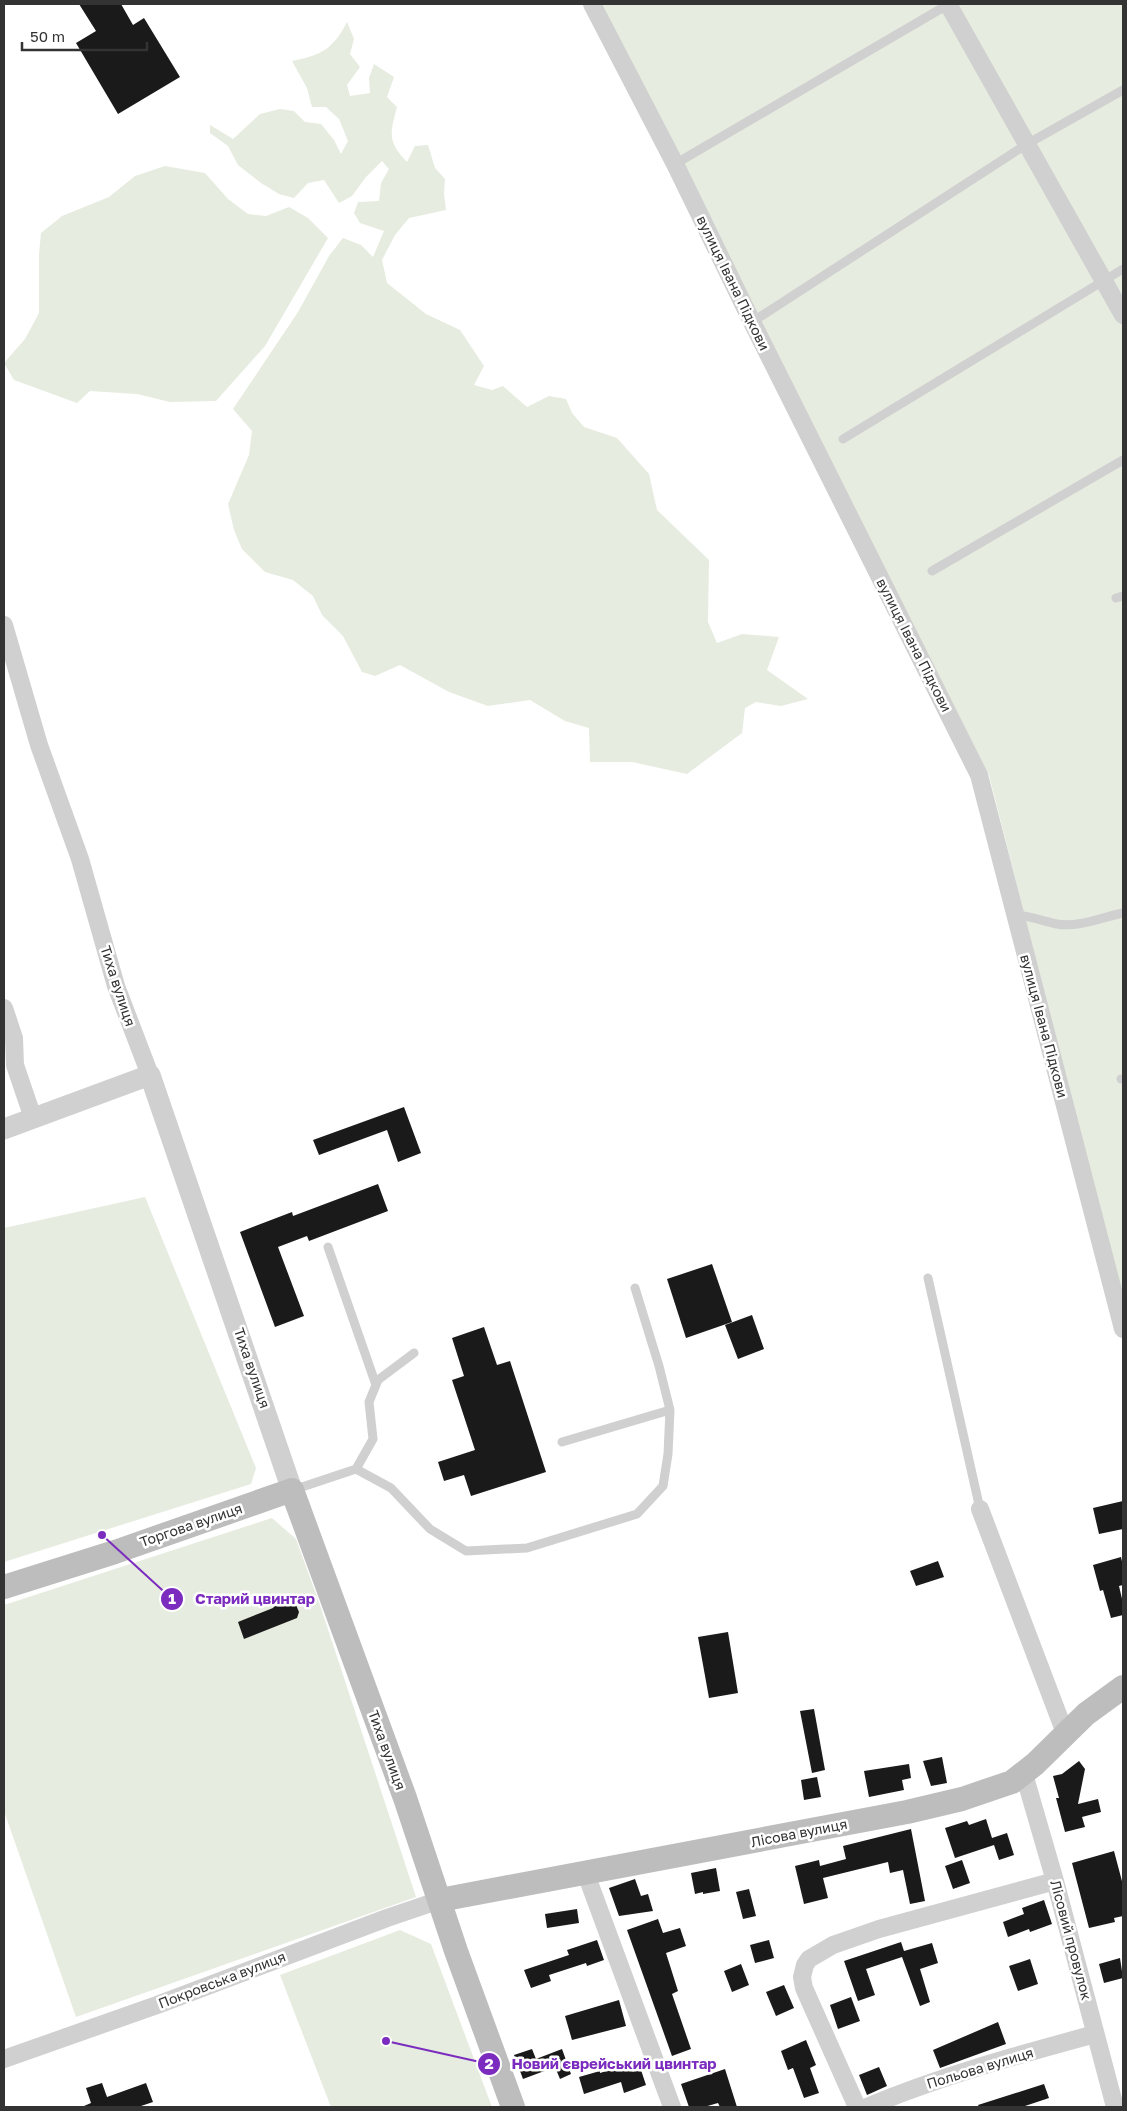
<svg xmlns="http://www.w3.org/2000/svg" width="1127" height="2111" font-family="'Golos Text',sans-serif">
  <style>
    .green { fill: #e6ecdf }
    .building { fill: #1a1a1a }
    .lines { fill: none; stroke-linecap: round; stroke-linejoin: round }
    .service { stroke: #d0d0d0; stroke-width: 9 }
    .minor { stroke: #d0d0d0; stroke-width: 18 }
    .tertiary { stroke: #d0d0d0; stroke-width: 21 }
    .secondary { stroke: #bdbdbd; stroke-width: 24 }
    .labels { text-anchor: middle; stroke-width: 5; stroke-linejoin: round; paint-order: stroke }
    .street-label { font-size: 14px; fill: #333; stroke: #fff }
    .leader { fill: none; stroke: #7b2cbf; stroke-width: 2 }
    .callout-dot { fill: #7b2cbf; stroke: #fff; stroke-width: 2 }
    .mark-label { font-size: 15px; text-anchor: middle; font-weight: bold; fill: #fff }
    .callout-label { font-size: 15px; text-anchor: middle; font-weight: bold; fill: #7b2cbf; stroke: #fff; stroke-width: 5; stroke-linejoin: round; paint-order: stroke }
  </style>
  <rect width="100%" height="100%" fill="#fff"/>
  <path class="green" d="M601,4H1123V1303L989,775Z
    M347,22L354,39L350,54L360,67L347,85L350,96L370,93L369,78L374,64L394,77L387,97L397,107C390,134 387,141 407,162L415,146L428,145L435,168L445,179L444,194L446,210L409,218L395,235L382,260L387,283L426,314L460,330L484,366L474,385L492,390L503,386L527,407L549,396L566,399L572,413L584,427L617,438L649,474L657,510L709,560L708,622L717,643L742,634L779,637L767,670L808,699L781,706L756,702L745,708L742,733L687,774L632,762H590L589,728L565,721L530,700L488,706L449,692L400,665L375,676L362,672L343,636L322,615L313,596L293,580L265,572L242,549L234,530L228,504L249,455L252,431L233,409L298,312L329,256L343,238L361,245L373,257L384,231L360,223L354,213L358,202L379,201L381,183L389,169L382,161L366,177L352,196L339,203L324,180L308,183L294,198L279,194L261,183L238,165L228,146L210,133V125L233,139L260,114L280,109L294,111L305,122L321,124L334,140L341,154L348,141L339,119L326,107H312L307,88L292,61C322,55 333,49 347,22Z
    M165,166L205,173L228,199L248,214L266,216L289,207L308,218L328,238L265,346L216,401L170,402L137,394L90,391L77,403L14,380L4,363L25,339L39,313V254L41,233L62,216L109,197L135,176Z
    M145,1197L256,1468L251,1484L4,1562V1228Z
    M272,1518L296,1539L320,1605L416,1897L76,2017L4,1811V1605Z
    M400,1930L431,1944L492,2107H331L280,1975Z"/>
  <path class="building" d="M79,4H121L133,25L144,18L180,77L118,114L76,43L96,31Z
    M404,1107L421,1153L398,1162L387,1130L319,1155L313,1140Z
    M378,1184L388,1211L309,1241L307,1236L278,1247L304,1316L275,1327L240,1232L292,1212L293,1216Z
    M712,1264L732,1322L686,1338L667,1279Z
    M752,1315L764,1349L738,1359L725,1325Z
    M484,1327L497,1365L510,1361L546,1472L471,1496L464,1475L444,1481L438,1462L475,1450L452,1380L464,1376L452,1338Z
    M1123,1501V1529L1099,1534L1093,1508Z
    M1121,1557L1123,1566V1585L1119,1586L1123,1603V1615L1111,1618L1103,1590L1100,1591L1093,1565Z
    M938,1561L944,1577L916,1586L910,1571Z
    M285,1598L292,1599L296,1605L299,1612L297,1618L244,1639L238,1622L273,1608L279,1600Z
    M728,1632L738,1693L709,1698L698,1637Z
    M814,1709L825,1770L812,1773L800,1711Z
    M942,1757L947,1783L931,1786L923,1761Z
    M1079,1761L1085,1769L1078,1804L1098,1799L1101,1812L1082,1817L1085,1827L1065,1832L1056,1798H1059L1053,1776L1062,1774Z
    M909,1764L911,1778L902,1780L904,1790L869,1797L864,1771Z
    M817,1777L821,1797L804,1800L801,1780Z
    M986,1819L992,1838L1007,1833L1014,1855L999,1860L994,1845L955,1858L945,1828L967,1821L969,1825Z
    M911,1829L925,1901L910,1904L903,1870L890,1873L888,1862L823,1878L828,1898L804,1904L795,1866L819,1860L820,1866L846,1859L843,1846Z
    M1114,1851L1123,1885V1916L1114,1918L1115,1922L1089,1928L1072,1863Z
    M962,1860L970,1883L953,1889L945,1866Z
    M716,1868L720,1891L703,1894V1892L695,1894L691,1873Z
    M635,1879L641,1896L648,1894L653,1911L619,1916L609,1888Z
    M749,1889L756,1916L743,1919L736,1892Z
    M1044,1900L1052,1924L1030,1932L1029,1929L1008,1937L1003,1922L1024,1914L1022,1908Z
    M577,1909L579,1923L547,1928L545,1914Z
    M658,1919L663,1933L680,1928L686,1946L666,1953L678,1991L672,1994L691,2049L672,2056L627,1930Z
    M597,1940L604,1960L587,1966L586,1963L549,1975L551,1981L531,1988L524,1970L569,1955L567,1950Z
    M769,1940L774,1958L755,1963L750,1945Z
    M901,1942L904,1951L932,1943L938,1963L920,1969L930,2002L920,2006L902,1957L866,1969L875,1995L858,2001L844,1961Z
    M1120,1958L1123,1978L1104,1983L1099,1964Z
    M1030,1959L1038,1984L1018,1991L1009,1966Z
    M741,1964L749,1985L732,1992L724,1971Z
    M784,1985L794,2008L776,2016L766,1992Z
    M851,1997L860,2021L838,2029L830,2005Z
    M619,2000L626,2026L572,2040L565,2016Z
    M998,2022L1006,2044L940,2068L933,2050Z
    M806,2040L816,2065L810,2068L819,2093L804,2098L793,2068L788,2070L781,2051Z
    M532,2049L536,2059L562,2049L571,2074L560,2079L555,2067L523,2079L514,2055Z
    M638,2061L646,2085L624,2093L621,2082L584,2094L579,2077L600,2071V2073Z
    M879,2067L887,2086L867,2095L859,2075Z
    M725,2069L737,2107H720L718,2103L704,2107H689L681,2084Z
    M102,2083L107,2097L146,2083L153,2102L138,2107H84V2106L91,2103L86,2088Z
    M1044,2084L1049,2098L1022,2107H979L978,2105Z"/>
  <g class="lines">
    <path class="service" d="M675,164L949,4
      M752,322L1027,144L1123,90
      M843,439L1123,269
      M932,571L1123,460
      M1116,598L1123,596
      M1015,915C1030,916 1043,921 1057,924C1078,928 1103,917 1123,913
      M1121,1079H1123
      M328,1247L376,1385
      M928,1278L980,1509
      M562,1442L670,1410
      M356,1469L373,1439L369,1402L378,1380L414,1353
      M293,1490L356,1469L391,1488L430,1529L466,1551L527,1548L637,1514L663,1486L668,1454L670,1410L659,1366L635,1288"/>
    <path class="minor" d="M592,4L675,164L752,322L979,775L1123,1329
      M948,4L1123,315
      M4,625L39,745L80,859L116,986L150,1075
      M4,1008L14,1038L15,1065L33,1118
      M980,1509L1065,1733
      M1024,1774L1055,1881L1115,2107
      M586,1874L672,2107
      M4,2059L157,2005L387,1918L440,1900
      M857,2107L804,1988L802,1977L805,1965L809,1959L833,1945L879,1929L1055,1881
      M867,2107C940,2076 1018,2055 1095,2034"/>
    <path class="tertiary" d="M4,1129L150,1075L292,1490"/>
    <path class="secondary" d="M4,1587L115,1552L292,1490L405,1798L456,1951L513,2107
      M440,1900L907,1812L962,1799L1012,1782L1035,1764L1086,1714L1123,1687"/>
  </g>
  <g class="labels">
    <g class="street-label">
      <text transform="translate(733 283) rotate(64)" y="5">вулиця Івана Підкови</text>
      <text transform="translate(914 645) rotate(63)" y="5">вулиця Івана Підкови</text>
      <text transform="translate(118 986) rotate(72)" y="5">Тиха вулиця</text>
      <text transform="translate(1044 1026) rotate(75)" y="5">вулиця Івана Підкови</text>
      <text transform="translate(252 1368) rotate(71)" y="5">Тиха вулиця</text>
      <text transform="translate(191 1525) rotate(-19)" y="5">Торгова вулиця</text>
      <text transform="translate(387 1750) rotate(70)" y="5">Тиха вулиця</text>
      <text transform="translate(799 1833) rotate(-11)" y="5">Лісова вулиця</text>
      <text transform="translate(1071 1940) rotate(75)" y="5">Лісовий провулок</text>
      <text transform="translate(222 1980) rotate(-21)" y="5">Покровська вулиця</text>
      <text transform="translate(980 2068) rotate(-17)" y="5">Польова вулиця</text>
    </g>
  </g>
  <path class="leader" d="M102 1535L172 1599M386 2041L489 2064"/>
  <g class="callout-dot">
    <circle cx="102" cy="1535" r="5"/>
    <circle cx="386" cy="2041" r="5"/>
    <circle cx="172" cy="1599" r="12"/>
    <circle cx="489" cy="2064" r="12"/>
  </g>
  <g class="mark-label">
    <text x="172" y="1604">1</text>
    <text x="489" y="2069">2</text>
  </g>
  <g class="callout-label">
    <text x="255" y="1604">Старий цвинтар</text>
    <text x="614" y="2069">Новий єврейський цвинтар</text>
  </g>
  <rect width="1127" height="2111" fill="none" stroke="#333333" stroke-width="10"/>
  <path d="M22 42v8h125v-8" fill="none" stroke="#333333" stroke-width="2.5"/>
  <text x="30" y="42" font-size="15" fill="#333333" stroke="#ffffff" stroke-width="4" paint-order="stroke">50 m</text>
</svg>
